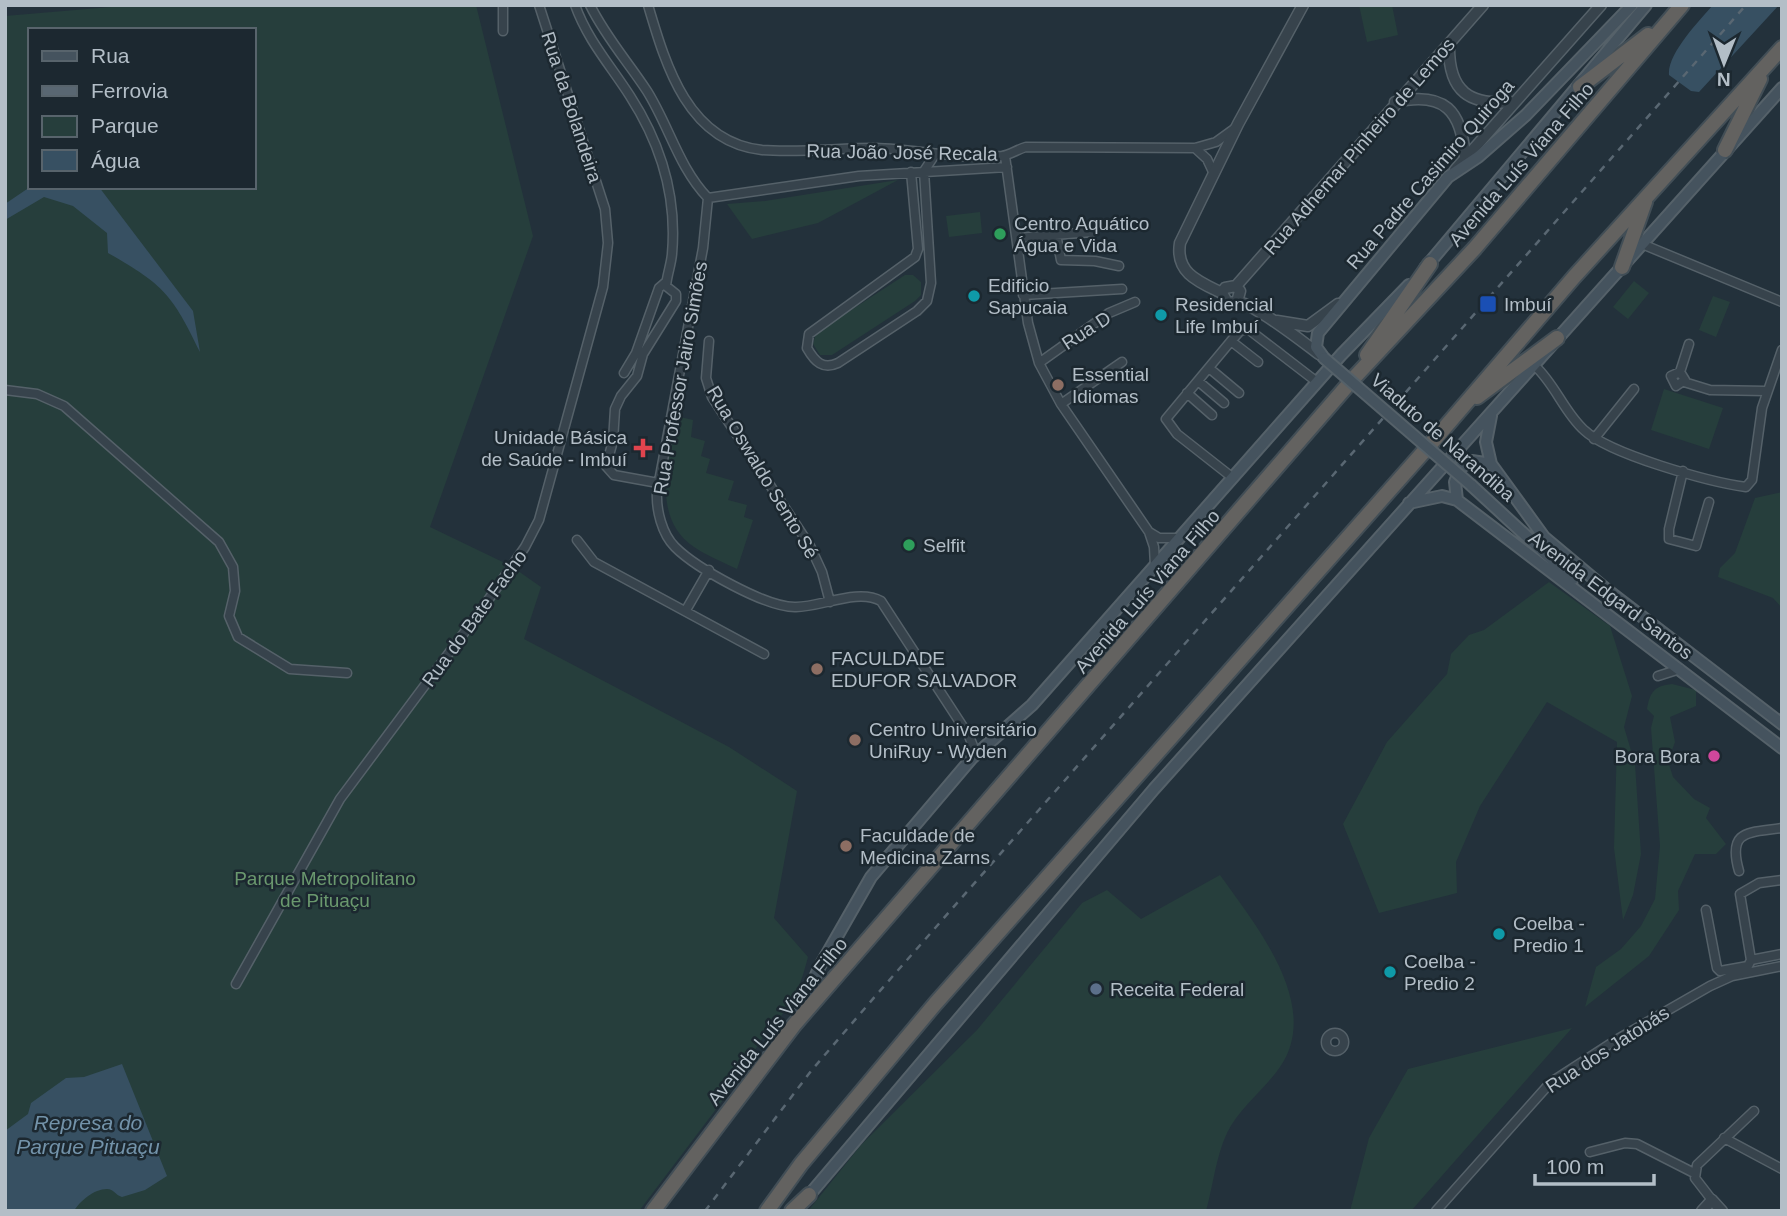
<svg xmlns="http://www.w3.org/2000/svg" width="1787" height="1216" font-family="Helvetica,sans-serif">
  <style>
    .green { fill: #263e3c; fill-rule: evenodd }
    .water { fill: #375062 }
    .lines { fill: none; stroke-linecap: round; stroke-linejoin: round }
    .minor-casing { stroke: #556169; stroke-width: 11 }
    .tertiary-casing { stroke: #556169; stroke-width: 13 }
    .secondary-casing { stroke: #556169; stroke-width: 14 }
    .trunk-casing { stroke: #424e56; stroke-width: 18 }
    .minor { stroke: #37434c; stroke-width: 8 }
    .tertiary { stroke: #37434c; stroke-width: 10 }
    .secondary { stroke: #45535e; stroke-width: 10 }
    .trunk { stroke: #636260; stroke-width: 14 }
    .rail { stroke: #596772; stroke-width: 2.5; stroke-dasharray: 7 7; stroke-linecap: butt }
    .secondary-bridge-casing { stroke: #556169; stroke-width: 14; stroke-linecap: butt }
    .secondary-bridge { stroke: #45535e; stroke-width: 10 }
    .leisure-dot { fill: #2e9e5b; stroke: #1c2830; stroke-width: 2.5 }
    .culture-dot { fill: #0f9aa8; stroke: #1c2830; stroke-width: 2.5 }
    .transit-dot { fill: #1a4fb4; stroke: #1c2830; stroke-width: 2.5 }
    .education-dot { fill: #8d6e63; stroke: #1c2830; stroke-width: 2.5 }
    .health-dot { fill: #e0444e; stroke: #1c2830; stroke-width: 2.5 }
    .hotel-dot { fill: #d1479c; stroke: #1c2830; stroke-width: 2.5 }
    .service-dot { fill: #5c6f8a; stroke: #1c2830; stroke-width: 2.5 }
    .labels { text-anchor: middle; stroke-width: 5; stroke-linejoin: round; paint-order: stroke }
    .street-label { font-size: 19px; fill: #b3bec7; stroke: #1c2830 }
    .poi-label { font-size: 19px; fill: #b3bec7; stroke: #1c2830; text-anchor: start }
    .park-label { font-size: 19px; fill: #6a986e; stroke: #1c2830 }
    .water-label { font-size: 21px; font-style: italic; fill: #7393aa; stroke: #1c2830 }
  </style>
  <rect width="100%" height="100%" fill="#23313b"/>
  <path class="green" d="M134,5H476L533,236L430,527L511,566L541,587L524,639L729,747L797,791L774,918L808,957C804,972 799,991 790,1004C772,1030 760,1033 748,1067L639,1211H5V16ZM30,30H254V187H30Z
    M1359,5H1392L1398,35L1367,42Z
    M898,180L818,223L752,239L727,204L765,201Z
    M980,212L982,233L949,237L946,216Z
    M905,275H913L921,282V295L915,301L832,355H820L813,344L816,333Z
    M1634,281L1649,293L1628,319L1613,307Z
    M1713,296L1730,302L1716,337L1699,330Z
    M1664,389L1723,408L1709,449L1651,430Z
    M676,416L693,420L691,437L705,441L701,456L710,459L706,473L734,481L728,500L747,505L744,517L753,520L737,569C723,562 707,556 694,547C650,517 669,460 676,416Z
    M1782,492V608L1773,598L1718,577L1720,568L1735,553L1755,498Z
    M1549,582L1610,626L1632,696L1624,727L1635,764L1641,854L1633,895L1623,920L1614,848L1617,742L1547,702L1480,806L1456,862L1457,893L1379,913L1343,824L1387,742L1447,674L1451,654L1469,635L1484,630Z
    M1672,684L1696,690V706L1670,717L1675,742L1668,761L1673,777L1694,799L1710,808L1706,818L1726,844L1716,854H1695L1678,891L1679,910L1649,956L1585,1007L1596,967L1621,949L1641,926L1655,899L1660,846L1651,728L1654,716L1647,709C1650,692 1654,686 1672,684Z
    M1220,875C1254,923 1323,1005 1280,1067C1265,1089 1238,1109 1227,1133C1216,1156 1213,1186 1206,1211H808L861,1145L977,1030L1082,903L1107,890L1141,919Z
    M1572,1028L1411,1211H1350L1369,1138L1408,1069Z"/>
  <path class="water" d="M1713,5H1779L1699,92L1691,91L1669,75C1667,54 1699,21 1713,5Z
    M30,187H99L193,311L200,352C172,294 164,285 108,253L107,233L73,206L44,197L5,220V204Z
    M122,1064L167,1176L145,1190L122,1197C115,1195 114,1189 107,1189C94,1189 80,1201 74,1211H5V1131L28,1114L31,1103L66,1078L84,1077Z"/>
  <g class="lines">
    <g class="minor-casing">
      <path id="minor" d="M575,5C588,41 611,66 630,96C661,144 677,198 672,254C671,265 667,275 666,286L676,294V301L643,354L637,376L621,396L615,409L613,441L606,466L614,475L658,483
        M590,5C605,36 628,62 647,91C669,126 679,168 708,198
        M648,5C666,66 688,142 762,150C799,153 838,148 875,148C918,149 958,160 1002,156C1010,155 1018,149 1026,147L1195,148L1216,142L1234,129
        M503,31V5
        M1195,148L1207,159L1214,174
        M1005,156L1028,323L1039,363L1061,404L1149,532L1154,547L1155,566
        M911,172L918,249L915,257L809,334L807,348C815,362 823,370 838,363L917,311L927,301L931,283L924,171L934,156
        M708,198L703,248L657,492C656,510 662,534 675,547C696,568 767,608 796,607C821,607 858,588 881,601L969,736L973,746L972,758
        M708,198L859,176L1007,167
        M1056,234L1061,260L1095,261L1119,266
        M1017,238L1092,232
        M1642,244L1782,302
        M1023,295L1122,289
        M709,341L706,378L712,397L810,546L822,572L830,602
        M1231,341L1258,362
        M1039,363L1109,313L1135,302
        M1535,366C1555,384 1564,412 1584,430C1609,454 1709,482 1746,487L1752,480L1762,408L1782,350
        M1209,368L1239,393
        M1680,372L1671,376L1676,386L1685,380L1680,372L1689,344
        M624,373L636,353L659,288L666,282
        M1198,381L1224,403
        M1684,382L1710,390L1766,391
        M5,390L37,394L64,406L219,542L233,567L235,591L229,616L238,637L290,669L347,673
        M1187,393L1212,415
        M1061,404L1122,362
        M1594,439L1634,389
        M1683,471L1669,529V539L1696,546L1709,502
        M1233,478L1177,434L1166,419L1231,341L1240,331L1248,329L1317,382
        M1149,532L1159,538H1180
        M577,540L594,562L764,654
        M686,610L709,570
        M1658,676L1680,669
        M1739,871C1727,829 1749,833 1782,828
        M1706,910L1717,968L1720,971L1748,966L1751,960L1740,894L1759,883L1782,880
        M1751,960L1782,954
        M236,984L340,799L484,606L525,547L539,520L603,287L608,243L605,209L539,5
        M1326 1042a9 9 0 1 1 18 0a9 9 0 1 1-18 0Z
        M1724,1138L1782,1169
        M1590,1152L1625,1143L1637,1144L1694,1173
        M1712,1200L1695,1178L1697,1165L1754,1111
        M1436,1211L1551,1082L1616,1040L1710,986L1732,976L1782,966"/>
    </g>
    <g class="tertiary-casing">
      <path id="tertiary" d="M1449,44C1448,92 1469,106 1515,102
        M1395,102C1445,91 1462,111 1465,158
        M1455,170L1601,5
        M1236,286L1483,5
        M1222,293C1199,282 1175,273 1180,243L1238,124L1303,5
        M1237,302L1240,291L1236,286L1225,288L1222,293L1227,302C1230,303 1234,302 1237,302C1254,303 1304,343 1319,354
        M1277,321L1308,326L1338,304
        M1702,1211L1712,1200L1722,1211"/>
    </g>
    <g class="secondary-casing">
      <path id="secondary" d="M1425,268L1646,5
        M1324,358L1316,347L1318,333L1448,177L1478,157L1526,115L1632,5
        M1491,416L1486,442L1491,464L1544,537L1606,589L1782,724
        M1471,485L1573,579
        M1457,500L1455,482L1461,467L1472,461L1491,464
        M1409,503L1442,496L1457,500L1782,748
        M797,1018L820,966L871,877L972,758L1032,705L1341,355L1409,285
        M805,1200L1154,789L1782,88"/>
    </g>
    <g class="trunk-casing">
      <path id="trunk" d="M1580,87L1648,35
        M1725,150L1760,79
        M1622,267L1645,202
        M1367,355L1430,264
        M1477,397L1557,338
        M653,1211L794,1025L1353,379L1475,248L1682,5
        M767,1211L801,1164L935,1004L1435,439L1574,277L1782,48
        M792,1211L809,1195"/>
    </g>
    <use href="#minor" class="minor"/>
    <use href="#tertiary" class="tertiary"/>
    <use href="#secondary" class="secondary"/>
    <use href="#trunk" class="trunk"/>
    <path class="rail" d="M705,1211L811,1071L878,993L1746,5"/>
    <g class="secondary-bridge-casing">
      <path id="secondary-bridge" d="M1324,358L1471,485"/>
    </g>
    <use href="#secondary-bridge" class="secondary-bridge"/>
  </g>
  <g class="leisure-dot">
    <circle cx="1000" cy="234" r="7"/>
    <circle cx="909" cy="545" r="7"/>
  </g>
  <g class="culture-dot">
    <circle cx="974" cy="296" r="7"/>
    <circle cx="1161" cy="315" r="7"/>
    <circle cx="1499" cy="934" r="7"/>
    <circle cx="1390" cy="972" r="7"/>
  </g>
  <rect class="transit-dot" x="1479" y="295" width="18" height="18" rx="3.5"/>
  <g class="education-dot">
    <circle cx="1058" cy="385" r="7"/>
    <circle cx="817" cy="669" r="7"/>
    <circle cx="855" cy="740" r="7"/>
    <circle cx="846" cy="846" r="7"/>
  </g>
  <path class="health-dot" d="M639.5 437.5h7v7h7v7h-7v7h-7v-7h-7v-7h7z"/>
  <circle class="hotel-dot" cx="1714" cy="756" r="7"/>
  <circle class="service-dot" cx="1096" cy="989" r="7"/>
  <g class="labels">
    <g class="street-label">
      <text transform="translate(572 107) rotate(72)" y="7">Rua da Bolandeira</text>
      <text transform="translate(1359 146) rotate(-49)" y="7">Rua Adhemar Pinheiro de Lemos</text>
      <text transform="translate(902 152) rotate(1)" y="7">Rua João José Recala</text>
      <text transform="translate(1521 164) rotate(-49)" y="7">Avenida Luís Viana Filho</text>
      <text transform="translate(1430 174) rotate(-49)" y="7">Rua Padre Casimiro Quiroga</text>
      <text transform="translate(1086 330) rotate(-33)" y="7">Rua D</text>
      <text transform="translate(680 378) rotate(-80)" y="7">Rua Professor Jairo Simões</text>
      <text transform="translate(1443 437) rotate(41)" y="7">Viaduto de Narandiba</text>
      <text transform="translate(763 472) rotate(59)" y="7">Rua Oswaldo Sento Sé</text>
      <text transform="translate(1147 591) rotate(-49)" y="7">Avenida Luís Viana Filho</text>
      <text transform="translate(1611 595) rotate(37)" y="7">Avenida Edgard Santos</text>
      <text transform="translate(474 618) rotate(-54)" y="7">Rua do Bate Facho</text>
      <text transform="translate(777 1021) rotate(-51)" y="7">Avenida Luís Viana Filho</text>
      <text transform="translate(1607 1049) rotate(-33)" y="7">Rua dos Jatobás</text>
    </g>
    <g class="poi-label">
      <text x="1014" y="230">Centro Aquático<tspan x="1014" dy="22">Água e Vida</tspan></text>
      <text x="988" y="292">Edificio<tspan x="988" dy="22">Sapucaia</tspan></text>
      <text x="1175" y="311">Residencial<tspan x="1175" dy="22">Life Imbuí</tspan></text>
      <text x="1504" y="311">Imbuí</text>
      <text x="1072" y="381">Essential<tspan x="1072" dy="22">Idiomas</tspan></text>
      <text x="627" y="444" text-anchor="end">Unidade Básica<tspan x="627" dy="22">de Saúde - Imbuí</tspan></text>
      <text x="923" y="552">Selfit</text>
      <text x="831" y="665">FACULDADE<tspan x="831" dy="22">EDUFOR SALVADOR</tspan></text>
      <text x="869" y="736">Centro Universitário<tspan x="869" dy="22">UniRuy - Wyden</tspan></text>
      <text x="1700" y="763" text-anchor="end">Bora Bora</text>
      <text x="860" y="842">Faculdade de<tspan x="860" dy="22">Medicina Zarns</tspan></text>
      <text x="1513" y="930">Coelba -<tspan x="1513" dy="22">Predio 1</tspan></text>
      <text x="1404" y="968">Coelba -<tspan x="1404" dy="22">Predio 2</tspan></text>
      <text x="1110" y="996">Receita Federal</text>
    </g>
    <g class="park-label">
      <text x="325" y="885">Parque Metropolitano<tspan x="325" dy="22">de Pituaçu</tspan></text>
    </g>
    <g class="water-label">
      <text x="88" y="1130">Represa do<tspan x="88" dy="24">Parque Pituaçu</tspan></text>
    </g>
  </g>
  <rect width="1787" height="1216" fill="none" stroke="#b3bec7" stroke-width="14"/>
  <rect x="28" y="28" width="228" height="161" fill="#1c2830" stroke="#58646c" stroke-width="2"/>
  <rect x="42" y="51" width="35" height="10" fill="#45535e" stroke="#58646c" stroke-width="2"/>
  <text x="91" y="63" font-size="21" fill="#b3bec7">Rua</text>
  <rect x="42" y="86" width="35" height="10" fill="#596772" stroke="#58646c" stroke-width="2"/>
  <text x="91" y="98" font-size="21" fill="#b3bec7">Ferrovia</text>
  <rect x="42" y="116" width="35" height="21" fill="#263e3c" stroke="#58646c" stroke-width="2"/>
  <text x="91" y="133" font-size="21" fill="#b3bec7">Parque</text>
  <rect x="42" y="150" width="35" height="21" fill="#375062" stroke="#58646c" stroke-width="2"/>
  <text x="91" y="168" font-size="21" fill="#b3bec7">Água</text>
  <g transform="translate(1724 63) rotate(181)" stroke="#1c2830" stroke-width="5" paint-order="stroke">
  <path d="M0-5L12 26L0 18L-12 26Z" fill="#b3bec7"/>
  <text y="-10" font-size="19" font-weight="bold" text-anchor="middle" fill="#b3bec7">N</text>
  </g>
  <path d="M1535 1174v10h119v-10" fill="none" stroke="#b3bec7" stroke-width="3.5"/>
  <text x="1546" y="1174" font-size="21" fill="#b3bec7" stroke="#1c2830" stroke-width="5" paint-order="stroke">100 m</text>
</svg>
